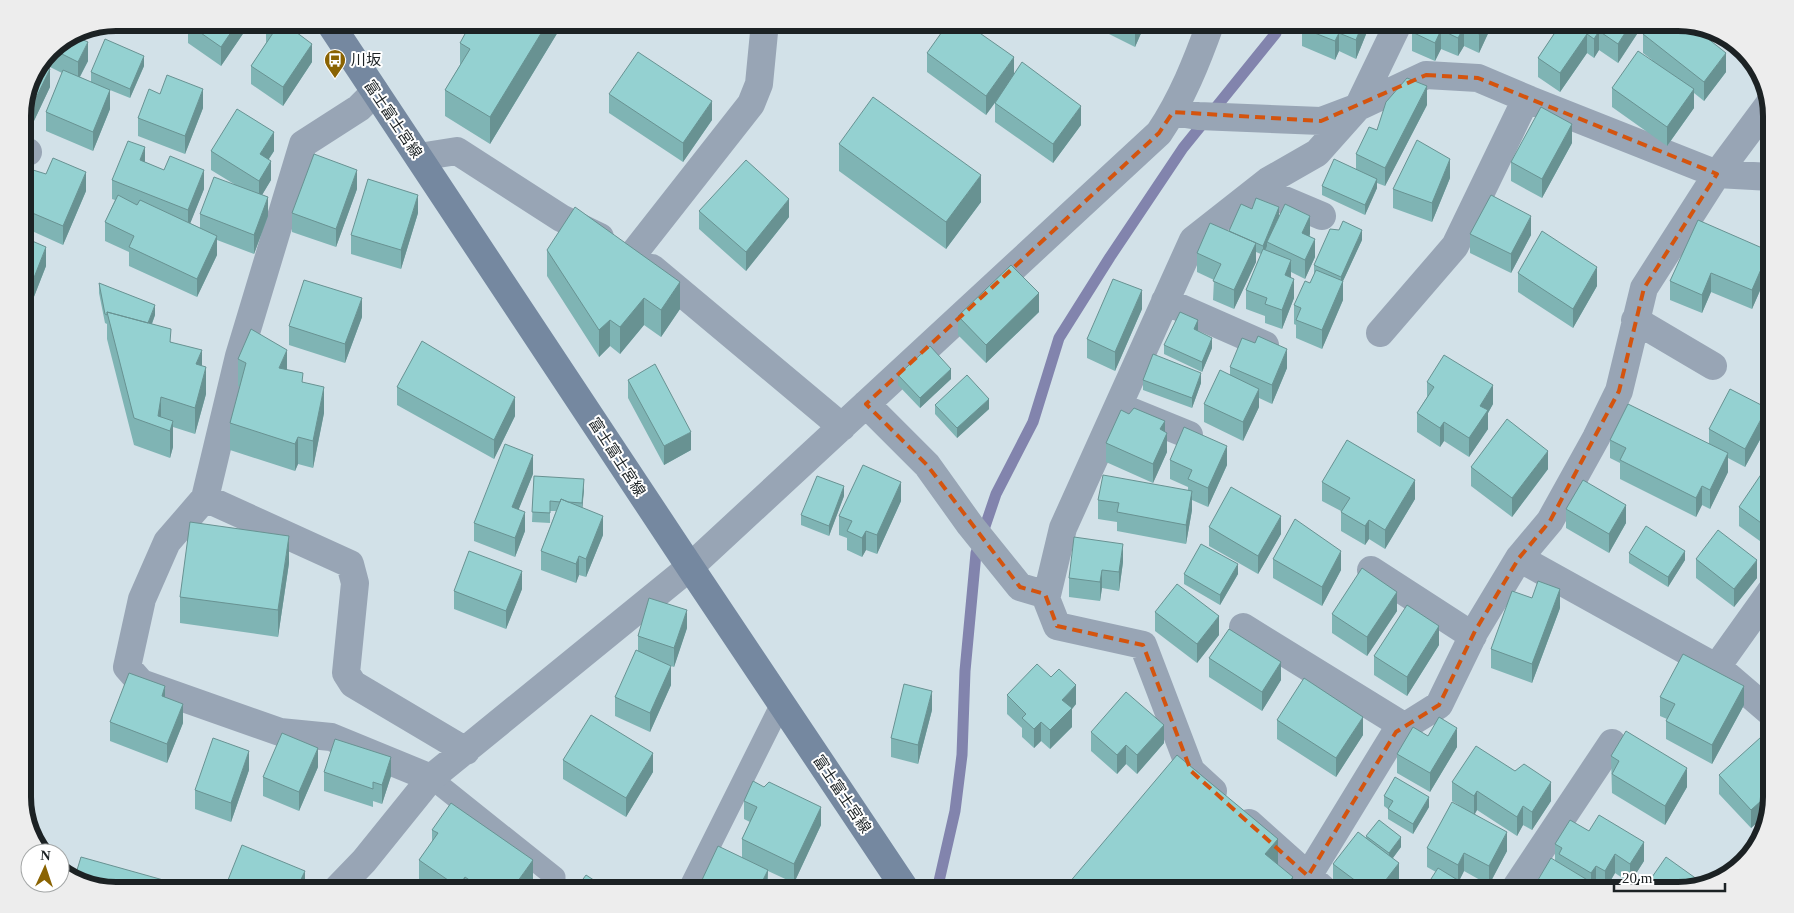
<svg xmlns="http://www.w3.org/2000/svg" width="1794" height="913" font-family="'Times New Roman','Noto Sans JP',serif">
  <style>
    .lines { fill: none; stroke-linecap: round; stroke-linejoin: round }
    .stream { stroke: #8284ad; stroke-width: 11 }
    .lane { stroke: #98a5b5; stroke-width: 21 }
    .street { stroke: #98a5b5; stroke-width: 28 }
    .secondary { stroke: #7588a0; stroke-width: 28 }
    .wall { fill: #7fb4b4 }
    .shaded-wall { fill: #689292 }
    .building { fill: #94d1d1; stroke: #689292 }
    .marked { fill: none; stroke: #d4540e; stroke-width: 4; stroke-dasharray: 10 6; stroke-linejoin: round }
    .labels { text-anchor: middle; stroke-width: 4; stroke-linejoin: round; paint-order: stroke }
    .poi-label { font-size: 15px; fill: #1c2224; stroke: #fff; text-anchor: start }
    .street-label { font-size: 15px; fill: #1c2224; stroke: #fff }
    .rim { fill: none; stroke: #1c2224; stroke-width: 6 }
  </style>
  <rect width="100%" height="100%" fill="#d2e1e8"/>
  <g class="lines">
    <path class="stream" d="M937,890L955,811L962,755L965,671L976,553L996,494L1033,422L1059,338L1110,257L1183,148L1276,33L1279,22"/>
    <path class="lane" d="M431,778L555,877V885L552,890
      M688,890L781,704"/>
    <path class="street" d="M375,92L359,108L303,144L239,356L205,498L167,542L142,599L127,667L141,683L280,732L331,737L431,778
      M1173,112L1198,116L1321,121L1358,107L1426,75L1478,78L1530,100L1717,174L1771,177
      M23,150L28,152
      M419,157L457,151L561,218L600,237
      M1258,189L1322,216
      M634,253L751,104L759,84L765,22
      M652,268L842,427
      M1165,301L1265,345
      M1635,320L1713,366
      M1380,333L1455,246L1526,99
      M866,404L927,465L970,525L1020,587L1047,595
      M1130,411L1189,435
      M205,498L350,564L355,583L346,673L353,684L466,751
      M1519,558L1721,670L1771,713
      M1371,570L1473,636
      M1243,627L1405,727
      M1716,668L1771,591
      M1213,791L1191,771L1143,645L1057,626L1046,598L1047,595L1063,528L1193,240L1268,181L1317,153L1358,107L1399,22
      M1249,823L1324,890
      M1308,876L1396,732L1439,705L1475,631L1519,558L1550,521L1596,438L1619,391L1644,288L1717,174L1769,104
      M336,890L364,861L431,778L690,567L1159,133C1182,99 1197,61 1211,22
      M1514,890L1612,743"/>
    <path class="secondary" d="M329,22L690,567L906,890"/>
  </g>
  <path class="wall" d="M251,22L221,66L188,43V24Z
    M299,22V35L312,62L283,106L251,84V66L266,43V24Z
    M564,22L490,144L445,116V90L460,65V43L482,30Z
    M1085,22H1146L1135,47Z
    M1371,22L1356,59L1339,51L1335,60L1302,46V28Z
    M1492,22V25L1479,53L1464,46L1458,56L1441,49L1435,61L1412,51V32Z
    M1562,22H1639V31L1618,63L1599,50L1594,58L1587,53L1560,92L1538,77V58Z
    M79,31L77,37L88,61L80,77L91,82V72L144,66L130,98L110,90V109L93,151L46,131V112L62,73L44,64L50,50Z
    M1716,32H1719L1735,46Z
    M1643,34L1726,72L1704,101L1694,93V108L1667,146L1612,107V88L1652,60L1643,53Z
    M927,53L1014,75L1081,125L1053,163L995,122V103L997,100L986,115L927,72Z
    M43,65L50,87L33,123L23,118V110Z
    M160,94L203,108L185,154L138,136V118Z
    M609,94L712,120L683,162L609,113Z
    M1427,105L1385,186L1377,183V188L1365,215L1322,195V186L1356,169V154L1377,130Z
    M1572,143L1542,198L1511,181V162Z
    M839,144L981,202L946,249L839,171Z
    M211,151H274L269,159L271,180L262,195L268,216L254,254L217,240V255L197,297L129,266V252L105,241V222L115,200L112,199V180L145,162L204,189L190,223L200,228V214L234,184L211,170Z
    M46,174L86,191L63,245L23,227V194Z
    M1450,178L1432,222L1393,208V189Z
    M357,189L336,247L292,232V213Z
    M1252,209L1279,216L1310,234V236L1315,257L1305,279L1291,272V278L1294,298L1282,329L1265,323V316L1246,309V290L1261,254L1256,252V262L1234,309L1213,300L1214,280L1197,272V253L1229,231Z
    M699,211L789,217L746,271L699,229Z
    M418,213L401,269L351,254V235Z
    M1698,220L1769,270L1752,309L1711,292L1702,313L1670,300V281Z
    M1470,234L1531,235L1511,273L1470,253Z
    M23,237L46,266L28,312L23,310Z
    M1362,240L1343,281V300L1322,349L1296,338V325L1294,324V305L1310,283L1314,275V265Z
    M547,250L680,309L661,337L644,325L620,354L610,346L599,357L547,276Z
    M1518,273L1597,286L1573,328L1518,292Z
    M99,283L155,315L152,324L171,342L202,366L206,394L195,434L173,427V447L170,458L134,445L107,339V324L105,323L99,293Z
    M1142,309L1115,371L1087,358V339Z
    M1039,312L986,363L958,335V316Z
    M362,317L345,363L289,345V326Z
    M1198,330V331L1212,348L1202,372L1164,354V345Z
    M238,359L287,370L303,383L324,413L313,468L298,464L295,471L230,450V423L240,387L238,386Z
    M1230,367L1287,368L1272,404L1259,398V407L1243,441L1204,422V404L1230,375Z
    M898,375L951,379L920,408L898,385Z
    M628,380L691,450L664,465L628,398Z
    M1143,380L1201,383L1192,408L1143,390Z
    M1427,382L1493,404L1488,413V429L1469,457L1444,441L1440,447L1417,432V413L1427,397Z
    M397,387L515,416L494,459L397,405Z
    M935,405L989,409L957,438L935,414Z
    M1767,427L1745,467L1728,458V472L1710,509L1702,505L1696,517L1620,479V463L1610,458V440L1709,444V429Z
    M1165,432L1167,452L1153,483L1106,462V443Z
    M1170,460L1227,465L1208,507L1192,500V510L1186,544L1117,531V522L1098,519V500L1188,490V487L1170,479Z
    M1471,467L1548,469L1512,517L1471,486Z
    M533,474L518,510L525,531L515,557L474,541V523Z
    M534,476L584,489L582,508L603,535L586,577L579,575L576,583L541,570V551L556,511H550V523L532,522Z
    M1771,480V549L1739,526V507Z
    M1322,482L1415,499L1385,549L1369,539L1365,545L1341,531V511L1322,501Z
    M844,496L829,536L801,525V515Z
    M901,501L877,554L866,550L862,557L847,550V538L839,535V516Z
    M1566,509L1626,523L1609,553L1566,528Z
    M1209,527L1281,534L1258,574L1209,546Z
    M1629,553L1685,560L1668,587L1629,563Z
    M1273,559L1341,570L1322,606L1273,578Z
    M1696,559L1757,578L1734,607L1696,578Z
    M1123,562L1119,591L1102,588L1100,601L1069,597V578Z
    M289,563L278,637L180,623V597Z
    M1184,574H1238L1220,605L1184,584Z
    M522,589L506,629L454,609V591Z
    M1560,608L1532,683L1491,668V649Z
    M1397,611L1367,656L1332,633V614Z
    M1155,612L1219,635L1197,663L1155,631Z
    M687,628L674,667L668,665L671,685L650,732L615,716V697L638,651V636Z
    M1439,645L1407,696L1374,675V656Z
    M1209,658L1281,680L1262,711L1209,677Z
    M1007,695L1076,704L1072,709V727L1050,749L1041,741L1034,748L1022,737V728L1007,714Z
    M165,697L183,723L167,763L110,741V722Z
    M1660,697L1744,705L1712,764L1666,739V721L1667,719L1660,716Z
    M932,710L918,764L891,757V738Z
    M1277,720L1363,735L1336,777L1277,739Z
    M1091,732L1164,743L1137,774L1126,764L1117,774L1091,751Z
    M1428,736L1457,747L1430,792L1397,773V754Z
    M1611,756L1687,787L1665,825L1612,793Z
    M563,760L653,772L626,817L563,779Z
    M318,767L299,811L263,796V777Z
    M249,770L231,822L195,809V790Z
    M324,772L391,776L382,804L373,801V807L324,791Z
    M1719,775L1772,797L1768,813L1751,828L1719,794Z
    M1452,782L1551,801L1532,830L1523,825L1517,836L1477,810L1475,814L1507,851L1489,885L1464,871L1459,881L1436,872L1427,867V848L1461,807L1452,801Z
    M1384,796L1429,807L1413,834L1388,819V809L1384,806Z
    M744,801L821,825L794,883L768,871L767,890H701V882L742,858V839L750,822L744,819Z
    M432,830L533,879L525,890H436L419,879V860L432,842Z
    M1589,831L1644,861L1630,883L1615,873L1605,890L1596,884L1595,885L1555,861V844Z
    M1366,836L1401,847L1393,858L1399,882L1393,890H1343L1333,883V864L1366,839Z
    M228,880L305,890H228Z"/>
  <path class="shaded-wall" d="M238,22H251L221,66V47Z
    M298,22H299V38L296,32Z
    M548,22H564L490,144V117Z
    M1138,22H1146L1135,47V28Z
    M1363,22H1371L1356,59V40Z
    M1484,22H1492V25L1479,53V34Z
    M1632,22H1639V31L1618,63V44Z
    M1464,27V46L1458,56V38Z
    M1441,30V49L1435,61V43Z
    M79,31V32L69,52V37Z
    M1599,31V50L1594,58V39Z
    M1339,33V51L1335,60V41Z
    M1587,34V53L1560,92V73Z
    M88,42V61L78,80V62Z
    M312,44V62L283,106V87Z
    M1726,53V72L1704,101V82Z
    M144,56V66L130,98V89Z
    M1014,57V76L986,115V96Z
    M50,69V87L33,123V104Z
    M1427,86V105L1385,186V168Z
    M203,89V108L185,154V136Z
    M1694,89V108L1667,146V127Z
    M110,90V109L93,151V132Z
    M712,101V120L683,162V143Z
    M1081,106V125L1053,163V144Z
    M1572,124V143L1542,198V179Z
    M274,132V151L260,172V154Z
    M145,147V166L140,160Z
    M1450,159V178L1432,222V203Z
    M271,161V180L259,200V181Z
    M204,170V189L188,229V210Z
    M357,170V189L336,247V229Z
    M86,172V191L63,245V226Z
    M981,175V202L946,249V222Z
    M1377,179V188L1365,215V205Z
    M418,195V213L401,269V250Z
    M268,197V216L254,254V235Z
    M789,199V217L746,271V252Z
    M1279,207V217L1267,242V246L1263,255V246Z
    M1310,216V234L1302,252V233Z
    M1531,216V235L1511,273V254Z
    M1362,230V240L1343,281V300L1322,349V330L1341,286V277Z
    M217,236V255L197,297V279Z
    M1315,239V257L1305,279V260Z
    M1256,243V262L1234,309V290Z
    M46,247V266L28,312V293Z
    M1769,251V270L1752,309V290Z
    M1291,260V279L1285,275Z
    M1597,267V286L1573,328V309Z
    M1711,273V292L1702,313V295Z
    M1294,279V298L1282,329V310Z
    M680,282V309L661,337V310Z
    M1142,290V309L1115,371V352Z
    M1039,293V312L986,363V345Z
    M362,298V317L345,363V344Z
    M644,298V325L620,354V327Z
    M155,305V315L146,339V329Z
    M610,320V346L599,357V330Z
    M1198,320V330L1194,339V329Z
    M1212,338V348L1202,372V362Z
    M1287,349V368L1272,404V385Z
    M202,350V377L196,364Z
    M287,350V377L279,368Z
    M206,367V394L195,434V408Z
    M951,369V379L920,408V398Z
    M1201,373V383L1192,408V398Z
    M1493,385V404L1488,413V429L1469,457V438L1480,406Z
    M324,387V413L313,468V441Z
    M1259,389V407L1243,441V422Z
    M161,397V424L158,416Z
    M515,397V416L494,459V440Z
    M989,399V409L957,438V428Z
    M1767,408V427L1745,467V449Z
    M173,421V447L170,458V431Z
    M1165,421V437L1167,433V452L1153,483V464L1160,429Z
    M1444,422V441L1440,447V428Z
    M691,432V450L664,465V446Z
    M298,437V464L295,471V444Z
    M1227,446V465L1208,507V488Z
    M1548,451V469L1512,517V498Z
    M1728,453V472L1710,509V490Z
    M533,455V474L512,526V507Z
    M584,479V489L582,513V503Z
    M1415,480V499L1385,549V530Z
    M901,482V501L877,554V535Z
    M844,486V496L829,536V526Z
    M1702,486V505L1696,517V498Z
    M1192,491V510L1186,544V525Z
    M1626,505V523L1609,553V534Z
    M525,512V531L515,557V538Z
    M603,516V535L586,577V559Z
    M1281,516V534L1258,574V556Z
    M1369,520V539L1365,545V526Z
    M866,531V550L862,557V538Z
    M289,536V563L278,637V610Z
    M1123,544V562L1119,591V572Z
    M1341,551V570L1322,606V587Z
    M1685,551V560L1668,587V577Z
    M579,556V575L576,583V564Z
    M1757,560V578L1734,607V589Z
    M1238,564V574L1220,605V595Z
    M1102,570V588L1100,601V582Z
    M522,571V589L506,629V611Z
    M1560,589V608L1532,683V664Z
    M1397,592V611L1367,656V637Z
    M687,610V628L674,667V648Z
    M1219,616V635L1197,663V644Z
    M1439,626V645L1407,696V677Z
    M1281,662V680L1262,711V692Z
    M671,666V685L650,732V713Z
    M1076,685V704L1072,709V727L1050,749V730L1062,700Z
    M165,686V705L162,696Z
    M1744,686V705L1712,764V745Z
    M932,691V710L918,764V745Z
    M183,704V723L167,763V744Z
    M1363,717V735L1336,777V758Z
    M1041,722V741L1034,748V729Z
    M1164,725V743L1137,774V755Z
    M1457,728V747L1430,792V773Z
    M1126,745V764L1117,774V755Z
    M318,748V767L299,811V792Z
    M249,751V770L231,822V803Z
    M653,753V772L626,817V798Z
    M391,757V776L382,804V785Z
    M1687,768V787L1665,825V806Z
    M1551,782V801L1532,830V812Z
    M1477,791V810L1474,815V796Z
    M1772,791V797L1768,813L1751,828V810Z
    M1429,797V807L1413,834V824Z
    M1523,806V825L1517,836V817Z
    M821,807V825L794,883V864Z
    M1507,832V851L1489,885V866Z
    M1401,837V847L1389,863V853Z
    M1278,839V872L1265,854Z
    M1644,842V861L1630,883V864Z
    M1464,853V871L1458,883V865Z
    M1615,854V873L1605,890V871Z
    M533,860V879L525,890H515V885Z
    M1399,863V882L1393,890H1378Z
    M1596,866V884L1592,890H1591V873Z
    M768,870L767,890H758Z
    M305,871V890H296Z
    M465,877V890H458V887Z
    M1293,877V890H1282Z
    M507,880V890H500Z"/>
  <path class="building" d="M189,22H238L221,47L188,24Z
    M267,22H298L296,32L312,44L283,87L251,66L275,30L266,24Z
    M486,22H548L490,117L445,90L470,49L460,43L471,23L482,30Z
    M949,22H964L1014,57L986,96L927,53Z
    M1124,22H1138L1135,28Z
    M1304,22H1363L1356,40L1339,33L1335,41L1302,28Z
    M1416,22H1484L1479,34L1464,27L1458,38L1441,30L1435,43L1412,32Z
    M1562,22H1632L1618,44L1599,31L1594,39L1587,34L1560,73L1538,58Z
    M1652,22H1678L1692,26L1726,53L1704,82L1643,34Z
    M72,35L88,42L78,62L52,49Z
    M105,39L144,56L130,89L91,72Z
    M1638,51L1694,89L1667,127L1612,88Z
    M638,52L712,101L683,143L609,94Z
    M1022,62L1081,106L1053,144L995,103Z
    M43,65L50,69L33,104L27,101Z
    M63,70L110,90L93,132L46,112Z
    M167,75L203,89L185,136L138,118L149,89L160,94Z
    M1407,78L1427,86L1385,168L1356,154L1369,127L1377,130L1386,102Z
    M873,97L981,175L946,222L839,144Z
    M1541,107L1572,124L1542,179L1511,162Z
    M237,109L274,132L260,154L271,161L259,181L211,151Z
    M1417,140L1450,159L1432,203L1393,189Z
    M128,141L145,147L140,160L164,170L170,156L204,170L188,210L112,180Z
    M314,154L357,170L336,229L292,213Z
    M53,158L86,172L63,226L23,209V194L33,170L46,174Z
    M1334,159L1377,179L1365,205L1322,186Z
    M746,160L789,199L746,252L699,211Z
    M214,177L268,197L254,235L200,214Z
    M368,179L418,195L401,250L351,235Z
    M118,195L137,205L140,200L217,236L197,279L129,247L134,236L105,222Z
    M1491,195L1531,216L1511,254L1470,234Z
    M1256,198L1279,207L1263,246L1229,231L1241,204L1252,209Z
    M1285,204L1310,216L1302,233L1315,239L1305,260L1267,242Z
    M575,207L680,282L661,310L644,298L620,327L610,320L599,330L547,250Z
    M1698,220L1769,251L1752,290L1711,273L1702,295L1670,281Z
    M1343,221L1362,230L1341,277L1314,265L1330,229L1339,230Z
    M1210,223L1256,243L1234,290L1213,281L1221,264L1197,253Z
    M1542,231L1597,267L1573,309L1518,273Z
    M23,237L46,247L28,293L23,291Z
    M1263,249L1291,260L1285,275L1294,279L1282,310L1265,304L1267,298L1246,290Z
    M1011,265L1039,293L986,345L958,316Z
    M1316,270L1343,281L1322,330L1296,320L1301,308L1294,305L1305,281L1310,283Z
    M1113,279L1142,290L1115,352L1087,339Z
    M304,280L362,298L345,344L289,326Z
    M99,283L155,305L148,323L107,312V315L105,314Z
    M107,312L171,329L170,342L202,350L196,364L206,367L195,408L161,397L158,416L173,421L170,431L134,418Z
    M1180,312L1198,320L1194,329L1212,338L1202,362L1164,345Z
    M251,329L287,350L279,368L303,373L302,382L324,387L313,441L298,437L295,444L230,423L246,363L238,359Z
    M1258,336L1287,349L1272,385L1230,367L1242,338L1255,343Z
    M422,341L515,397L494,440L397,387Z
    M930,346L951,369L920,398L898,375Z
    M1153,354L1201,373L1192,398L1143,380Z
    M1444,355L1493,385L1480,406L1488,410L1469,438L1444,422L1440,428L1417,413L1434,387L1427,382Z
    M655,364L691,432L664,446L628,380Z
    M1220,370L1259,389L1243,422L1204,404Z
    M967,375L989,399L957,428L935,405Z
    M1730,389L1767,408L1745,449L1709,429Z
    M1628,404L1728,453L1710,490L1702,486L1696,498L1620,460L1626,448L1610,440Z
    M1134,408L1165,421L1160,429L1167,433L1153,464L1106,443L1121,410L1129,414Z
    M1507,419L1548,451L1512,498L1471,467Z
    M1184,427L1227,446L1208,488L1188,479L1192,470L1170,460Z
    M1347,440L1415,480L1385,530L1369,520L1365,526L1341,512L1350,498L1322,482Z
    M505,444L533,455L512,507L525,512L515,538L474,523Z
    M863,465L901,482L877,535L866,531L862,538L847,531L852,521L839,516Z
    M1762,473L1771,480V530L1739,507Z
    M1103,475L1192,491L1186,525L1117,512L1119,503L1098,500Z
    M534,476L584,479L582,503L568,502L561,499L560,502L550,501V513L532,512Z
    M817,476L844,486L829,526L801,515Z
    M1583,480L1626,505L1609,534L1566,509Z
    M1231,487L1281,516L1258,556L1209,527Z
    M561,499L603,516L586,559L579,556L576,564L541,551Z
    M1295,519L1341,551L1322,587L1273,559Z
    M190,522L289,536L278,610L180,597Z
    M1646,526L1685,551L1668,577L1629,553Z
    M1718,530L1757,560L1734,589L1696,559Z
    M1074,537L1123,544L1119,572L1102,570L1100,582L1069,578Z
    M1201,544L1238,564L1220,595L1184,574Z
    M469,551L522,571L506,611L454,591Z
    M1362,568L1397,592L1367,637L1332,614Z
    M1538,581L1560,589L1532,664L1491,649L1512,591L1532,598Z
    M1177,584L1219,616L1197,644L1155,612Z
    M649,598L687,610L674,648L638,636Z
    M1407,605L1439,626L1407,677L1374,656Z
    M1229,629L1281,662L1262,692L1209,658Z
    M636,650L671,666L650,713L615,697Z
    M1683,654L1744,686L1712,745L1666,721L1675,704L1660,697Z
    M1037,664L1051,677L1059,669L1076,685L1062,700L1072,708L1050,730L1041,722L1034,729L1022,718L1026,714L1007,695Z
    M129,673L165,686L162,696L183,704L167,744L110,722Z
    M1304,678L1363,717L1336,758L1277,720Z
    M904,684L932,691L918,745L891,738Z
    M1126,692L1164,725L1137,755L1126,745L1117,755L1091,732Z
    M591,715L653,753L626,798L563,760Z
    M1439,717L1457,728L1430,773L1397,754L1413,727L1428,736Z
    M1771,728L1772,791L1751,810L1719,775Z
    M1626,731L1687,768L1665,806L1612,774L1619,761L1611,756Z
    M282,733L318,748L299,792L263,777Z
    M213,738L249,751L231,803L195,790Z
    M335,739L391,757L382,785L373,782V789L324,772Z
    M1476,746L1515,771L1524,764L1551,782L1532,812L1523,806L1517,817L1477,791L1474,796L1452,782Z
    M1177,755L1278,839L1265,854L1293,877L1282,890H1063Z
    M1395,777L1429,797L1413,824L1388,809L1393,801L1384,796Z
    M753,781L764,787L769,782L821,807L794,864L742,839L757,807L744,801Z
    M1452,802L1507,832L1489,866L1464,853L1458,865L1427,848Z
    M451,803L533,860L515,885L507,880L500,890H484L465,877L458,887L419,860L438,833L432,830Z
    M1599,815L1644,842L1630,864L1615,854L1605,871L1596,866L1591,873L1559,854L1562,848L1555,844L1570,820L1589,831Z
    M1379,820L1401,837L1389,853L1366,836Z
    M1358,832L1399,863L1378,890H1368L1333,864Z
    M242,845L305,871L296,890H253L228,880Z
    M718,846L768,870L758,890H719L701,882Z
    M81,857L174,883L172,890H116L75,881L74,880Z
    M1666,857L1701,882L1699,885L1678,890H1643Z
    M1551,858L1604,890H1532Z
    M1438,868L1474,890H1424Z
    M586,875L609,890H575Z
    M838,881L844,890H827Z"/>
  <path class="marked" d="M1426,75L1478,78L1717,174L1644,288L1619,391L1550,521L1519,558L1475,631L1439,705L1396,732L1308,876L1191,771L1143,645L1057,626L1045,594L1020,587L927,465L866,404L1159,133L1173,112L1321,121Z"/>
  <defs>
    <g id="bus-pin" transform="scale(1.125)"><path d="M0 17L-7.5 6A9.5 9.5 0 1 1 7.5 6Z" fill="#8a6302" stroke="#fff"/><path d="M-5-6H5V4H4V6H2V4H-2V6H-4V4H-5ZM-3.5-4V0h7V-4ZM-3.5 1.2v1.5H-2V1.2ZM2 1.2v1.5H3.5V1.2Z" fill="#fff"/></g>
  </defs>
  <g fill-rule="evenodd">
    <use href="#bus-pin" x="335" y="60"/>
  </g>
  <g class="labels">
    <g class="poi-label">
      <text x="351" y="65">川坂</text>
    </g>
    <g class="street-label">
      <text transform="translate(393 119) rotate(56)" y="5">富士富士宮線</text>
      <text transform="translate(617 457) rotate(57)" y="5">富士富士宮線</text>
      <text transform="translate(842 794) rotate(56)" y="5">富士富士宮線</text>
    </g>
  </g>
  <path d="M0 0H1794V913H0ZM116 31H1678A85 85 0 0 1 1763 116V797A85 85 0 0 1 1678 882H116A85 85 0 0 1 31 797V116A85 85 0 0 1 116 31Z" fill="#ededed" fill-rule="evenodd"/>
  <path class="rim" d="M116 31H1678A85 85 0 0 1 1763 116V797A85 85 0 0 1 1678 882H116A85 85 0 0 1 31 797V116A85 85 0 0 1 116 31Z"/>
  <g transform="translate(45 868) rotate(3)"><circle r="24" fill="#ffffff" stroke="#a4a7a7"/>
  <path d="M0-4L9 19L0 12L-9 19Z" fill="#8a6302"/>
  <text y="-8" font-size="14" font-weight="bold" text-anchor="middle" fill="#1c2224">N</text>
  </g>
  <path d="M1614 883v8h111v-8" fill="none" stroke="#1c2224" stroke-width="2.5"/>
  <text x="1622" y="883" font-size="15" fill="#1c2224" stroke="#ffffff" stroke-width="4" paint-order="stroke">20 m</text>
</svg>
